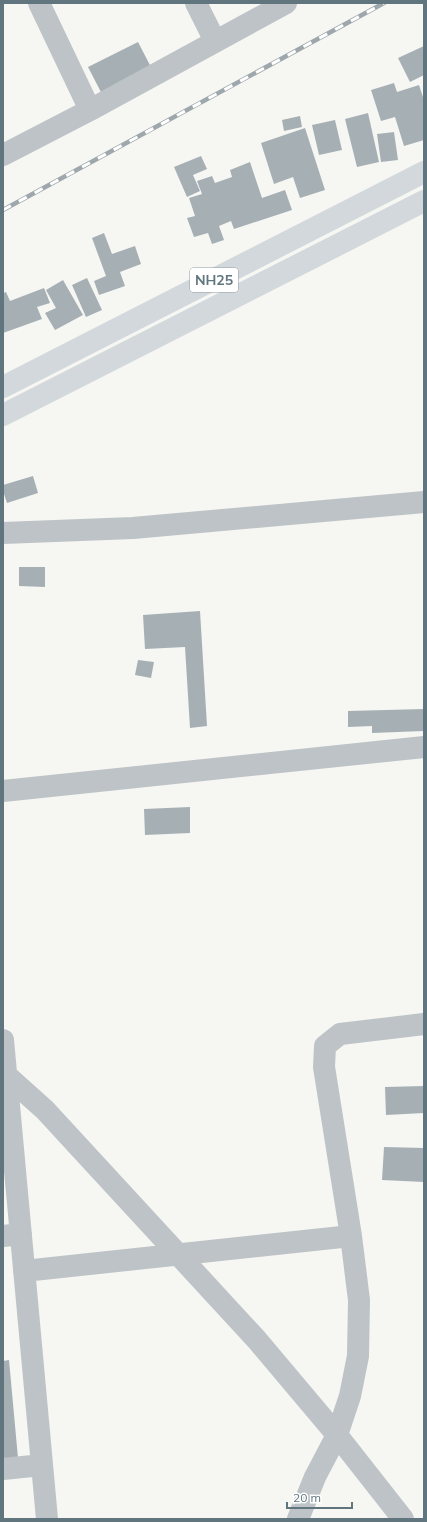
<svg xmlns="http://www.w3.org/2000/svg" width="427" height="1522" font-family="Mulish,sans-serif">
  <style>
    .building { fill: #a6b0b4 }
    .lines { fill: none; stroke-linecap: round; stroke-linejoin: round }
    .minor { stroke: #bdc3c6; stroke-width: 22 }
    .primary { stroke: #d2d8db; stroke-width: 22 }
    .rail-casing { stroke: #9ea7ab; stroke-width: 4.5 }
    .rail { stroke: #fff; stroke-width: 3; stroke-dasharray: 9; stroke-linecap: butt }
    .labels { text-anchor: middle; stroke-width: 4; stroke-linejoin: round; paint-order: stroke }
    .shield { fill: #fff; stroke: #909ea5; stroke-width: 1 }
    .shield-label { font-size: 14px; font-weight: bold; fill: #61757e }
  </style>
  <rect width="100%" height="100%" fill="#f6f6f3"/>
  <path class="building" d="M138,42L153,71L103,96L88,67Z
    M424,46V75L410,82L398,58Z
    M394,83L397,92L419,85L424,100V140L404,146L395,117L381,121L371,90Z
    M368,113L379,162L357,167L345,119Z
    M300,116L302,127L284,131L282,120Z
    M335,120L342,150L319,155L312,125Z
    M305,128L325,190L300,198L293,177L274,184L261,143Z
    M394,132L398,160L381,162L377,134Z
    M201,156L207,169L193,175L200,191L187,197L174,167Z
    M250,162L262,198L285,190L292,210L234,229L231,221L219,226L224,240L212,244L208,233L194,237L187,218L195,216L189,198L202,194L197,181L212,176L215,183L232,177L230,170Z
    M104,233L112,254L135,246L141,264L120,272L125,286L99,295L94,281L106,276L92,238Z
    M87,278L102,310L86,317L72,285Z
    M63,280L83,315L55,330L45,313L56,308L46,290Z
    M44,288L50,303L37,307L42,319L3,333V293L6,292L10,301Z
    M33,476L38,493L7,503L3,491V485Z
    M19,567H45V587L19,586Z
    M200,611L207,726L190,728L185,647L145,649L143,615Z
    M138,660L154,662L151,678L135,675Z
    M424,709V731L372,733V726L348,727V711Z
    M190,807V833L145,835L144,809Z
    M424,1086V1113L386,1115L385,1087Z
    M384,1147L424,1148V1182L382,1180Z
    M9,1360L18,1458L3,1460V1361Z"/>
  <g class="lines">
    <path class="minor" d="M39,3L90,110
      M196,3L215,41
      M3,155L90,110L286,3
      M3,533L133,528L424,502
      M3,791L424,747
      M3,1040L47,1519
      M6,1075L45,1110L257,1340L337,1435L403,1519
      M3,1236L21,1234
      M24,1271L351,1236L324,1067L325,1046L340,1034L424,1024
      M3,1469L42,1465
      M298,1519L315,1477L337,1435L350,1396L358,1356L359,1300L351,1236"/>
    <path class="primary" d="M3,387L424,172
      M3,415L424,201"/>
    <g class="rail-casing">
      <path id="rail" d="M3,210L384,3"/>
    </g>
    <use href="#rail" class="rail"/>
  </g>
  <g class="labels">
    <rect class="shield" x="190" y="268" width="48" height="24" rx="3"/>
    <g class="shield-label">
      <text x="214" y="285">NH25</text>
    </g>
  </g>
  <rect width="427" height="1522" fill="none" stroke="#61757e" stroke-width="8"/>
  <path d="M287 1502v6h65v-6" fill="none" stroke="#61757e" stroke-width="2"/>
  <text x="293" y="1502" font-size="12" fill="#61757e" stroke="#ffffff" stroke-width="3" paint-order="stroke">20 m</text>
</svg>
